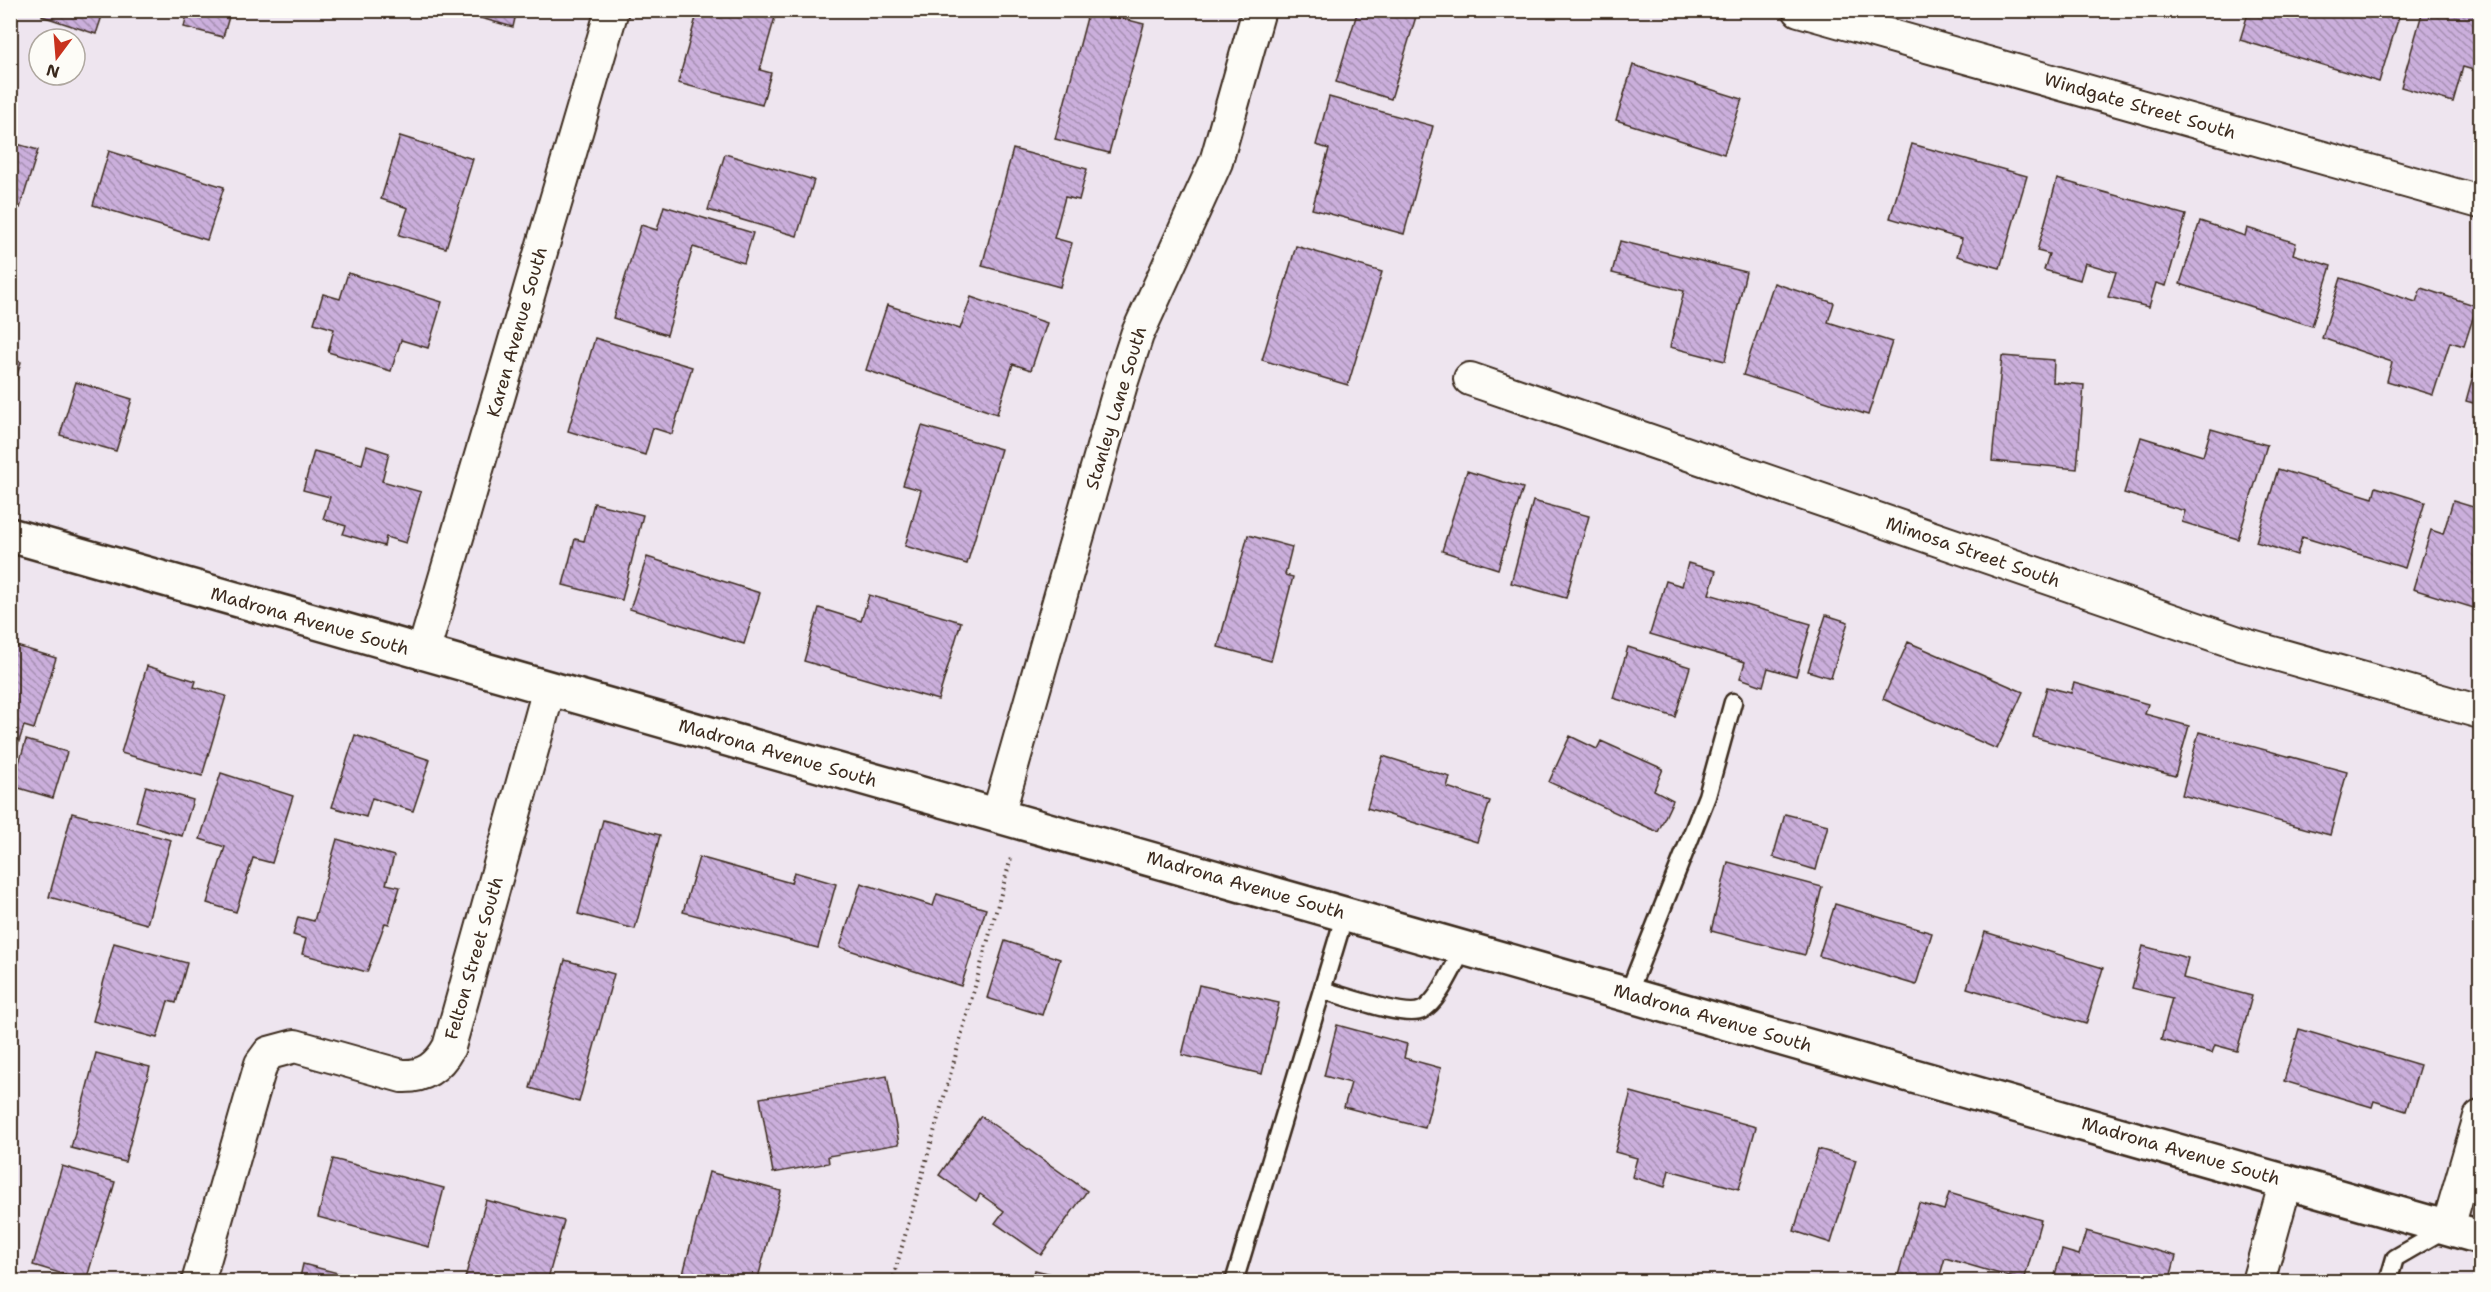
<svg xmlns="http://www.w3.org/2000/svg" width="2491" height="1292" font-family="'Shantell Sans',sans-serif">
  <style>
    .building { fill: url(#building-back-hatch); stroke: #3b2a1e; stroke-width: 1.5 }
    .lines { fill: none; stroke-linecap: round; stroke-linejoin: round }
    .lane-casing { stroke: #3b2a1e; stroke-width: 21 }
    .street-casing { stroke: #3b2a1e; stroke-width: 36 }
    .secondary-casing { stroke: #3b2a1e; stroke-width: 38 }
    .path { stroke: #3b2a1e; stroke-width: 4; stroke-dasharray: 1.5 4.5; stroke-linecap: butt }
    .lane { stroke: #fdfcf7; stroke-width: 16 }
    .street { stroke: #fdfcf7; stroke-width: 32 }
    .secondary { stroke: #fdfcf7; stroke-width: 33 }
    .labels { text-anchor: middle; stroke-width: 6; stroke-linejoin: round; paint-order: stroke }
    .street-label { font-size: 18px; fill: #3b2a1e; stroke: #fdfcf7 }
  </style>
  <defs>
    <pattern id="building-back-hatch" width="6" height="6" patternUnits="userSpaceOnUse" patternTransform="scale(1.5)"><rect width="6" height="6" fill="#cbafdc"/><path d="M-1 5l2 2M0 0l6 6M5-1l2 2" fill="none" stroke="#a68fb2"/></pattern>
  </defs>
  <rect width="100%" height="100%" fill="#eee5ef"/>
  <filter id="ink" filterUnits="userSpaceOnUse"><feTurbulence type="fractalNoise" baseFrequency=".0167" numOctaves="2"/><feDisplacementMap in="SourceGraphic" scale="12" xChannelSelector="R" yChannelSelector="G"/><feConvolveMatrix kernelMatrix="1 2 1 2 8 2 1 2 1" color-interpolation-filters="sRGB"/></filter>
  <g filter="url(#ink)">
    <path class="building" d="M43,10H104L96,34L42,16Z
      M188,10H231L223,37L184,27Z
      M452,10H517L513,27Z
      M698,10H777L760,70L771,73L762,105L678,83Z
      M1089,10L1144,24L1109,153L1055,139Z
      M1358,10H1418L1391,99L1336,82Z
      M2249,10H2401L2379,82L2240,40Z
      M2423,10H2464L2480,15V72L2463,67L2453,102L2401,87Z
      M1633,65L1742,99L1724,154L1616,120Z
      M1329,97L1433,126L1404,234L1312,209L1329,149L1316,145Z
      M400,136L473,159L446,248L399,235L408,208L381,199Z
      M10,142L38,150L20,208L10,205Z
      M1912,144L2027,176L2000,268L1957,256L1962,239L1890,218Z
      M1013,149L1087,169L1079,200L1065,197L1054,238L1072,243L1060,287L982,266Z
      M109,151L224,187L207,240L93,205Z
      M725,154L814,180L797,236L708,210Z
      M2057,179L2186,215L2166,286L2156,283L2149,307L2108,297L2116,272L2085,263L2080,280L2044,270L2049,254L2037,251Z
      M664,206L753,233L744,263L693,247L667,335L613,318L641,225L657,230Z
      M2200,221L2245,236L2247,228L2296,243L2293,254L2331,266L2312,326L2180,284Z
      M1620,241L1746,272L1725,361L1670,347L1684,291L1612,273Z
      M1296,246L1382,272L1348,385L1262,360Z
      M348,273L442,302L428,348L401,340L391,371L328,352L334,329L314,323L323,294L340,299Z
      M2341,278L2416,302L2421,288L2477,306L2464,346L2450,342L2433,395L2387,381L2392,362L2322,338Z
      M1774,283L1834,303L1828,322L1892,342L1868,415L1743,375Z
      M971,297L1047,323L1031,370L1013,364L997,414L866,370L887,305L960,329Z
      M595,338L692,367L672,434L653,428L645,455L568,431Z
      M2480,350V405L2466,401Z
      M2002,356L2054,360L2053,382L2084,385L2077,469L1992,461Z
      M10,359L21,362L10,400Z
      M76,382L132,399L116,451L60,435Z
      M922,426L1001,449L967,564L905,546L921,490L903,485Z
      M2211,429L2267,445L2238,539L2182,522L2185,511L2124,493L2141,437L2203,456Z
      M367,446L389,453L382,481L421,492L406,543L386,537L384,546L343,534L346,526L323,519L330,497L303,490L314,451L362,464Z
      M2278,469L2373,498L2376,487L2425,502L2405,568L2302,537L2297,555L2256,542Z
      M1467,471L1523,488L1498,569L1442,551Z
      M1533,501L1589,516L1566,598L1511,583Z
      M2453,501L2480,509V610L2413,589L2431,530L2443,534Z
      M594,503L643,515L622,600L563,585L575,539L584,541Z
      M1248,535L1292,547L1285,575L1293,577L1271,661L1218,647Z
      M647,557L760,593L744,644L630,609Z
      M1688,563L1716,571L1709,594L1811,624L1796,676L1768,668L1763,686L1740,678L1745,662L1650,634L1666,581L1682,586Z
      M869,595L961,622L938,700L804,661L819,608L861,621Z
      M1826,615L1848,622L1831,678L1808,671Z
      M1908,642L2023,692L1997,749L1883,699Z
      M10,644L56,658L34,729L24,726L10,769Z
      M1628,647L1690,667L1675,717L1613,698Z
      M147,666L196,681L194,687L226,696L202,776L121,753Z
      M2074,683L2148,704L2145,714L2189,726L2175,776L2033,737L2047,687L2071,693Z
      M2199,732L2347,772L2330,835L2182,795Z
      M355,735L430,760L413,811L372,798L366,817L332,807Z
      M1570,736L1597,749L1601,741L1663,769L1654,790L1673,800L1658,832L1549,782Z
      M26,740L67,752L53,798L12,786Z
      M1383,756L1450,777L1447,787L1490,801L1477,842L1367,808Z
      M221,773L293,796L272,863L253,858L236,912L207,903L225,847L200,839Z
      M146,786L193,800L182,836L136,822Z
      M72,813L171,840L147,924L49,897Z
      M1785,814L1828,825L1816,870L1773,857Z
      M603,820L660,835L635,929L578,914Z
      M337,839L394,856L386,884L400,887L389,924L385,923L367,972L302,954L306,939L293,935L298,917L314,921Z
      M699,857L791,883L794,872L836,884L818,948L683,912Z
      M1728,862L1822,887L1805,955L1711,931Z
      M861,883L933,906L937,894L986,909L961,986L840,947Z
      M1835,904L1932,933L1916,985L1819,956Z
      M1985,932L2103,968L2086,1024L1967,988Z
      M1005,941L1060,959L1042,1015L987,998Z
      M114,943L187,963L176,1003L168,1001L157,1038L93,1021Z
      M2143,946L2188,958L2183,978L2252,996L2237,1051L2215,1045L2212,1053L2161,1040L2172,998L2132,988Z
      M565,960L614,974L579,1102L530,1088Z
      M1199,985L1279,1003L1262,1074L1182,1055Z
      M1337,1025L1407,1044L1404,1058L1441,1068L1425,1128L1344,1107L1351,1083L1324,1076Z
      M2299,1029L2420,1065L2406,1111L2374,1101L2372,1107L2284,1081Z
      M96,1053L150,1067L125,1162L71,1148Z
      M887,1076L899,1144L828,1156L829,1163L773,1173L760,1098Z
      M1631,1092L1756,1127L1739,1189L1669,1170L1665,1187L1632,1177L1637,1158L1615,1152Z
      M981,1116L1087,1191L1041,1255L995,1223L1004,1211L980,1194L976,1201L939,1175Z
      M1818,1149L1856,1160L1831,1243L1794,1231Z
      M333,1159L444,1188L429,1247L318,1217Z
      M62,1166L115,1182L86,1281L33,1265Z
      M709,1172L781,1191L757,1282H681Z
      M1949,1193L2041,1220L2024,1281L1945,1258L1938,1282H1896L1919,1203L1944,1210Z
      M486,1200L564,1221L547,1282H464Z
      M2086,1231L2176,1256L2169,1282H2053L2062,1250L2079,1255Z
      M303,1264L361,1279V1282H299Z
      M1035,1270L1085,1282H1032Z"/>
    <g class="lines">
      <g class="lane-casing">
        <path id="lane" d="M1322,990C1342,995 1406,1019 1422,1010C1439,1002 1454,964 1464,948
          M1628,994L1707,796L1733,702
          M1234,1282L1345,914
          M2388,1282L2395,1258L2447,1228"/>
      </g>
      <g class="street-casing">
        <path id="street" d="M1799,10L2480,202
          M1470,379L2241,644L2480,712
          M423,653L612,10
          M998,815L1121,384L1137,335L1216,162L1259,10
          M2448,1227L2480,1117
          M198,1282L261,1064L269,1053L295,1046L402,1076C424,1077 438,1067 449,1047L549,689
          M2258,1282L2286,1181"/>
      </g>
      <g class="secondary-casing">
        <path id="secondary" d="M10,535L2480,1237"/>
      </g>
      <path class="path" d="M892,1282L1011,858"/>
      <use href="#lane" class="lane"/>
      <use href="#street" class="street"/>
      <use href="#secondary" class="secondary"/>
    </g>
  </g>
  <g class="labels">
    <g class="street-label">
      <text transform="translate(2140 106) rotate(16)" y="6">Windgate Street South</text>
      <text transform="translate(517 332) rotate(-74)" y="6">Karen Avenue South</text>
      <text transform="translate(1116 408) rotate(-73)" y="6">Stanley Lane South</text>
      <text transform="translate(1973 552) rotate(19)" y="6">Mimosa Street South</text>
      <text transform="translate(310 621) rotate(16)" y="6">Madrona Avenue South</text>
      <text transform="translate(778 753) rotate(16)" y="6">Madrona Avenue South</text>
      <text transform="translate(1246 885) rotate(16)" y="6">Madrona Avenue South</text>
      <text transform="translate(474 958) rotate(-74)" y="6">Felton Street South</text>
      <text transform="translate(1713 1018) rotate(16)" y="6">Madrona Avenue South</text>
      <text transform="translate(2181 1151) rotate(16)" y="6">Madrona Avenue South</text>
    </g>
  </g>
  <rect width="2491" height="1292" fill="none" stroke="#fdfcf7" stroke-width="36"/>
  <rect x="18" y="18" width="2455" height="1256" fill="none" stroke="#3b2a1e" stroke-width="2" filter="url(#ink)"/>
  <g transform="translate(57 57) rotate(196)"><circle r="28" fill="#fdfcf7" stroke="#afa8a0" stroke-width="1.5"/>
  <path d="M0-4.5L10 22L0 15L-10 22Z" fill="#c8321e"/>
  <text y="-9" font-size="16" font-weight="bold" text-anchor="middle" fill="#3b2a1e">N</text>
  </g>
</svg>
